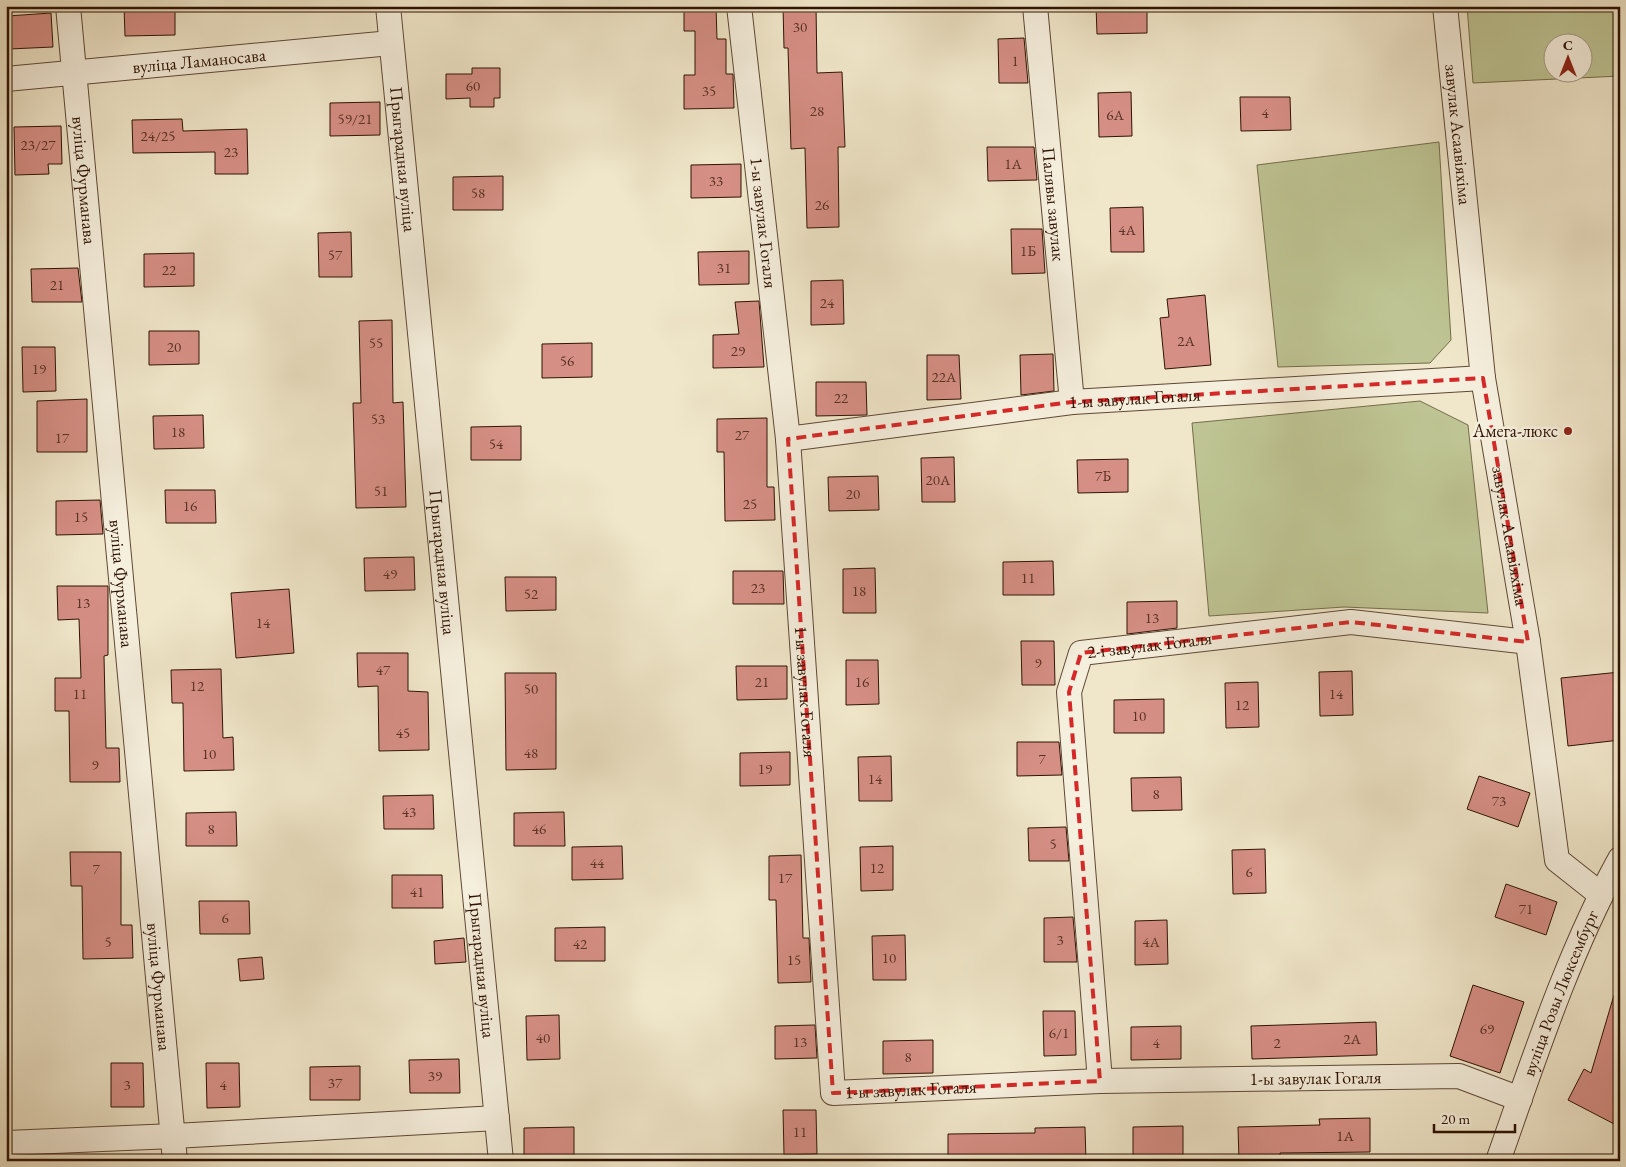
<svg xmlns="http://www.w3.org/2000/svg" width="1626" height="1167" font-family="'EB Garamond',serif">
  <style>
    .green { fill: #bec493; stroke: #766c4b; fill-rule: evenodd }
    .building { fill: #d68f85; stroke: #2f1303 }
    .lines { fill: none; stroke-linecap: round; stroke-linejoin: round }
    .minor-casing { stroke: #5f4835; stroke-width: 26 }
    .minor { stroke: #f5efdd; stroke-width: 24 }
    .marked { fill: none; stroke: #d62828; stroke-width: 4; stroke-dasharray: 10 6; stroke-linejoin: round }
    .poi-dot { fill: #8f2418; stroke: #f5efdd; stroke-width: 2 }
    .labels { text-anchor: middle; stroke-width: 5; stroke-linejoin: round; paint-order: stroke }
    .number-label { font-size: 15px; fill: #593224 }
    .street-label { font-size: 18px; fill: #2f1303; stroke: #f5efdd }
    .poi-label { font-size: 18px; fill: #2f1303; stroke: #f5efdd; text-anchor: end }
  </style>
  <rect width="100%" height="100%" fill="#f0e7ca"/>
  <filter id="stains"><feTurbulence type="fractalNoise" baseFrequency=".004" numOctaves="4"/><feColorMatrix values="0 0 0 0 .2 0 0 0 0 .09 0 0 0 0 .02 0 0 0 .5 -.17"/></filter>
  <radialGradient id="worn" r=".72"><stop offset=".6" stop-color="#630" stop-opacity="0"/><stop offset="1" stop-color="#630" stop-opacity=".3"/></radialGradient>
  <path class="green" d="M1467,6H1620V76L1473,83ZM1554,42H1584V72H1554Z
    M1439,142L1451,340L1430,363L1278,367L1257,165Z
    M1420,401L1468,425L1488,613L1344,607L1209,616L1192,423Z"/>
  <path class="building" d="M124,6H175V35L125,36Z
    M684,6H716L717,39H726V74H733L734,108L684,109V75H695V31H684Z
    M783,6H816L817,73L842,72L845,147H838L839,227L807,228L805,148L791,149L788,48H784Z
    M1096,6H1147V33L1097,34Z
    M51,13L53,47L9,49L8,16Z
    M1024,38L1028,83H999L998,39Z
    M472,68H500V98H494V107H470V98L446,99V74H472Z
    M1131,92L1132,136L1099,137L1098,93Z
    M1240,97H1290L1291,130L1241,131Z
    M380,102V135L330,136V103Z
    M182,119L183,131L247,129L248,174H215V152L133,153L132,120Z
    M61,126L62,164H48L49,174L15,175L14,127Z
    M987,147H1034L1037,180L988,181Z
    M741,164V197L691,198V165Z
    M503,176V210H453V177Z
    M1143,207L1144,252H1111L1110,208Z
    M1011,229H1042L1045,273L1012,274Z
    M351,232L352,277H319L318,233Z
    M749,251V284L699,285L698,252Z
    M194,253V286L144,287V254Z
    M78,268L82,302H32L31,269Z
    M843,280L844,324L811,325V281Z
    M1205,295L1211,365L1165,369L1160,318L1169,317L1167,299Z
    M759,301L764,367L713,368V335L739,334L735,302Z
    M392,320L393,403L403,402L406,507L356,508L353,403H361L359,321Z
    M149,331H199V364L149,365Z
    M592,343V377L542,378V344Z
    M22,347H55L56,391L23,392Z
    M1053,354L1054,391L1021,395L1020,355Z
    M927,355H959L961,399L927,400Z
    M816,382H866L867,415L816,416Z
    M87,399V452H37V401Z
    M203,415L204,448L154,449L153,416Z
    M767,418V487H774L775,520L725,521L724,452H717V419Z
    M521,426V460H471V427Z
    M954,457L955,502H922L921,458Z
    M1128,459V492L1078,493L1077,460Z
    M878,476L879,510L829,511L828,477Z
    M165,490H215L216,523H166Z
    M100,500L103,534L56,535V501Z
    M414,557L415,590L365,591L364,558Z
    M1053,561L1054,595H1003V562Z
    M875,568L876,613H843V569Z
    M733,571H783L784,604H733Z
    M505,577H556V610L506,611Z
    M57,586H108V655L104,656L106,748H119L120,782H70L69,711H55V678H81L79,619L58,620Z
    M289,589L294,653L236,658L231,593Z
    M1177,601V628L1127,634V602Z
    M1021,641H1054L1055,685H1022Z
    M357,653H408V691L428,692L429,750L379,751L378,686L358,687Z
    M846,660H878L879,704L846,705Z
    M736,666H787V699L737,700Z
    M221,669L223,738L233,737L234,770L184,771L183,703H172L171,670Z
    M1352,671L1353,715L1320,716L1319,672Z
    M1620,672V740L1568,746L1561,678Z
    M505,673H556V769L506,770Z
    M1258,682L1259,727L1226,728L1225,683Z
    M1164,699V733H1114V700Z
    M1017,742H1059L1062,775L1017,776Z
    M790,752V785L740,786V753Z
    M891,756L892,801H859L858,757Z
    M1479,776L1530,793L1518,827L1467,809Z
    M1181,777L1182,810L1132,811L1131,778Z
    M433,795L434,829H384L383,796Z
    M236,812L237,846H186V813Z
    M564,812L565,846H514V813Z
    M1066,827L1069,861H1029L1028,828Z
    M622,846L623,879L572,880V847Z
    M893,846V890L861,891L860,847Z
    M1265,849L1266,893L1233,894L1232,850Z
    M70,852H121V925H132L133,958L83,959L82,886H71Z
    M801,855L803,938H809L811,982L778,983L776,900H769V856Z
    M392,875H442L443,908H392Z
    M1506,884L1557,902L1546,935L1495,917Z
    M199,901H249L250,934H200Z
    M1073,917L1077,962H1044V918Z
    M1167,920L1168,964L1135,965V921Z
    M605,927V961H555V928Z
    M905,935L906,980H873L872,936Z
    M464,938L466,962L435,964L434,941Z
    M262,957L264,979L240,981L238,959Z
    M1473,985L1524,1002L1500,1073L1450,1056Z
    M1614,995L1620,996V1127L1568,1100L1584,1069L1591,1073Z
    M1043,1011H1075L1076,1055L1044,1056Z
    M559,1015L560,1059L527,1060L526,1016Z
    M1376,1022L1377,1055L1252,1059L1251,1026Z
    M815,1025L817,1058L775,1059V1026Z
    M1181,1026V1059L1131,1060V1027Z
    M933,1040V1073L883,1074V1041Z
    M459,1059L460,1093H410L409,1060Z
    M111,1063H143L144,1107H111Z
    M206,1063H239L240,1107L207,1108Z
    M360,1066V1100H310V1067Z
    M783,1110H816L817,1154L784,1155Z
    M1370,1118V1152L1280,1153V1159L1239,1160L1238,1127L1320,1125L1319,1119Z
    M1183,1126V1159L1133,1160V1127Z
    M574,1127V1161H524V1128Z
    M1085,1127L1086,1161H948V1134L1035,1133V1128Z"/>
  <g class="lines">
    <g class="minor-casing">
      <g id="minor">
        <path id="s1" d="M68,6L175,1161"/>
        <path id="s2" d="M388,6L501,1161"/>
        <path id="s3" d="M739,6L788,439L833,1093L1100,1081L1459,1076L1520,1099"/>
        <path id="s4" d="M1035,6L1072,402"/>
        <path id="s5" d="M1445,6L1483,378L1528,642L1557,860L1600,894"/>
        <path id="s6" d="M6,79L391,43"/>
        <path id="s7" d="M788,439L1072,402L1483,378"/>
        <path id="s8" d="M1100,1081L1069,692L1081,653L1351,622L1528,642"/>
        <path d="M6,1143L174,1136L497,1118"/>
        <path id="s9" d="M1498,1161C1534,1059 1568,953 1620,859"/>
      </g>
    </g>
    <use href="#minor" class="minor"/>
  </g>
  <path class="marked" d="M1483,378L1528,642L1351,622L1081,653L1069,692L1100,1081L833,1093L788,439L1072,402Z"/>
  <circle class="poi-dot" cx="1568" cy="431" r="5"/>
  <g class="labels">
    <g class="number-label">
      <text x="800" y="32">30</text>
      <text x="1015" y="66">1</text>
      <text x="473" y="91">60</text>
      <text x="709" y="96">35</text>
      <text x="817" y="116">28</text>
      <text x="1265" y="118">4</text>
      <text x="1115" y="120">6А</text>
      <text x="355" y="124">59/21</text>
      <text x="158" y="141">24/25</text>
      <text x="38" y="150">23/27</text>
      <text x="231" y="157">23</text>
      <text x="1013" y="169">1А</text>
      <text x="716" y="186">33</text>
      <text x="478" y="198">58</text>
      <text x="822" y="210">26</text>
      <text x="1127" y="235">4А</text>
      <text x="1028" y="256">1Б</text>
      <text x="335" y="260">57</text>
      <text x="724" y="273">31</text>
      <text x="169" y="275">22</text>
      <text x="57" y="290">21</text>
      <text x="827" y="308">24</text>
      <text x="1186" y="346">2А</text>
      <text x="376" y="348">55</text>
      <text x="174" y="352">20</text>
      <text x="738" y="356">29</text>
      <text x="567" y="366">56</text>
      <text x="39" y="374">19</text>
      <text x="944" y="382">22А</text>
      <text x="841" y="403">22</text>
      <text x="378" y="424">53</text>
      <text x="178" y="437">18</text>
      <text x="742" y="440">27</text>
      <text x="62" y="443">17</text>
      <text x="496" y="449">54</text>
      <text x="1103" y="481">7Б</text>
      <text x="938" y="485">20А</text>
      <text x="381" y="496">51</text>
      <text x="853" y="499">20</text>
      <text x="750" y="509">25</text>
      <text x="190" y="511">16</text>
      <text x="81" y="522">15</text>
      <text x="390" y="579">49</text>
      <text x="1028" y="583">11</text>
      <text x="758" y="593">23</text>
      <text x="859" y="596">18</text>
      <text x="531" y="599">52</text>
      <text x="83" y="608">13</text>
      <text x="1152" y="623">13</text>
      <text x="263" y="628">14</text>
      <text x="1038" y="668">9</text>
      <text x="383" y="675">47</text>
      <text x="762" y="687">21</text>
      <text x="862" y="687">16</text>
      <text x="197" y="691">12</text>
      <text x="531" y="694">50</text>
      <text x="80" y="699">11</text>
      <text x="1336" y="699">14</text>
      <text x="1242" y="710">12</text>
      <text x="1139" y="721">10</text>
      <text x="403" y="738">45</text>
      <text x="531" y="758">48</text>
      <text x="209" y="759">10</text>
      <text x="1042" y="764">7</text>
      <text x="95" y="770">9</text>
      <text x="765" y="774">19</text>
      <text x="875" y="784">14</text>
      <text x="1156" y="799">8</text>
      <text x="1499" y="806">73</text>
      <text x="409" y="817">43</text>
      <text x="211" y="834">8</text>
      <text x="539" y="834">46</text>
      <text x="1053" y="849">5</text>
      <text x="597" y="868">44</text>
      <text x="877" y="873">12</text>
      <text x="96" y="874">7</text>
      <text x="1249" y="877">6</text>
      <text x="785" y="883">17</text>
      <text x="417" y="897">41</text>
      <text x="1526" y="914">71</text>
      <text x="225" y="923">6</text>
      <text x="1060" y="945">3</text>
      <text x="108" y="947">5</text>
      <text x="1151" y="947">4А</text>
      <text x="580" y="949">42</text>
      <text x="889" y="963">10</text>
      <text x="794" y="965">15</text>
      <text x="1487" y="1034">69</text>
      <text x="1059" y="1038">6/1</text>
      <text x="543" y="1043">40</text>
      <text x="1352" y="1044">2А</text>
      <text x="800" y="1047">13</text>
      <text x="1156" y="1048">4</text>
      <text x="1277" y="1048">2</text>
      <text x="908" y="1062">8</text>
      <text x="435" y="1081">39</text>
      <text x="335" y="1088">37</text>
      <text x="127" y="1090">3</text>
      <text x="223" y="1090">4</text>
      <text x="800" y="1137">11</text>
      <text x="1345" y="1141">1А</text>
    </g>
    <g class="street-label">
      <text dy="6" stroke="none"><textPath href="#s6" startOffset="194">вуліца Ламаносава</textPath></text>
      <text dy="6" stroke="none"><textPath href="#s5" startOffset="129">завулак Асаавіяхіма</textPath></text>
      <text dy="6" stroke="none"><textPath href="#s2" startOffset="154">Прыгарадная вуліца</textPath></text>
      <text dy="6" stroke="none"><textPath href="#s1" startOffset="175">вуліца Фурманава</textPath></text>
      <text dy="6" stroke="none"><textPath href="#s4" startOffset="199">Палявы завулак</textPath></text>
      <text dy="6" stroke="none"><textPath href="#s3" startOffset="218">1-ы завулак Гогаля</textPath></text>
      <text dy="6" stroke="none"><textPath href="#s7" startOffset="349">1-ы завулак Гогаля</textPath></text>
      <text dy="6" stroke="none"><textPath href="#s5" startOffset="534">завулак Асаавіяхіма</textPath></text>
      <text dy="6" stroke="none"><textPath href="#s2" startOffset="559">Прыгарадная вуліца</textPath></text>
      <text dy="6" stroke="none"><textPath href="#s1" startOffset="580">вуліца Фурманава</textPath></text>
      <text dy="6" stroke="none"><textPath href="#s8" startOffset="500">2-і завулак Гогаля</textPath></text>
      <text dy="6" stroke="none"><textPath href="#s3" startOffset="689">1-ы завулак Гогаля</textPath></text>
      <text dy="6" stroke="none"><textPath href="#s2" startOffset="964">Прыгарадная вуліца</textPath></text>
      <text dy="6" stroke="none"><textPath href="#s1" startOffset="985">вуліца Фурманава</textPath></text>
      <text dy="6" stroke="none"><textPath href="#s9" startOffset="179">вуліца Розы Люксембург</textPath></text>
      <text dy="6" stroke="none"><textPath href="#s3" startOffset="1574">1-ы завулак Гогаля</textPath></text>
      <text dy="6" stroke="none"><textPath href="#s3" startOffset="1169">1-ы завулак Гогаля</textPath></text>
    </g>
    <g class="poi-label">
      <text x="1558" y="437">Амега-люкс</text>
    </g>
  </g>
  <rect width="1626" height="1167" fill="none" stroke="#f0e7ca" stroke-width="25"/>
  <rect x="8" y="8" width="1611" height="1152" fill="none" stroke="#2f1303" stroke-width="2.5"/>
  <rect x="12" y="12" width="1601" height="1142" fill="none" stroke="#2f1303"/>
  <g transform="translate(1568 58)"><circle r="24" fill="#f5efdd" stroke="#a69786"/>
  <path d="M0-4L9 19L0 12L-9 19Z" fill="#8f2418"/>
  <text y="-8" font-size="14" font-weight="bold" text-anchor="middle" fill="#2f1303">С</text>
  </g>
  <path d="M1434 1124v8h81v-8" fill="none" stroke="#2f1303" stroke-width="2.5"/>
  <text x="1441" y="1124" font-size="15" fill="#2f1303" stroke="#f5efdd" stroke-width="4" paint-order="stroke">20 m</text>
  <rect width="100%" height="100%" filter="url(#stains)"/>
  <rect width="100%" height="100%" fill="url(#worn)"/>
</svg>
